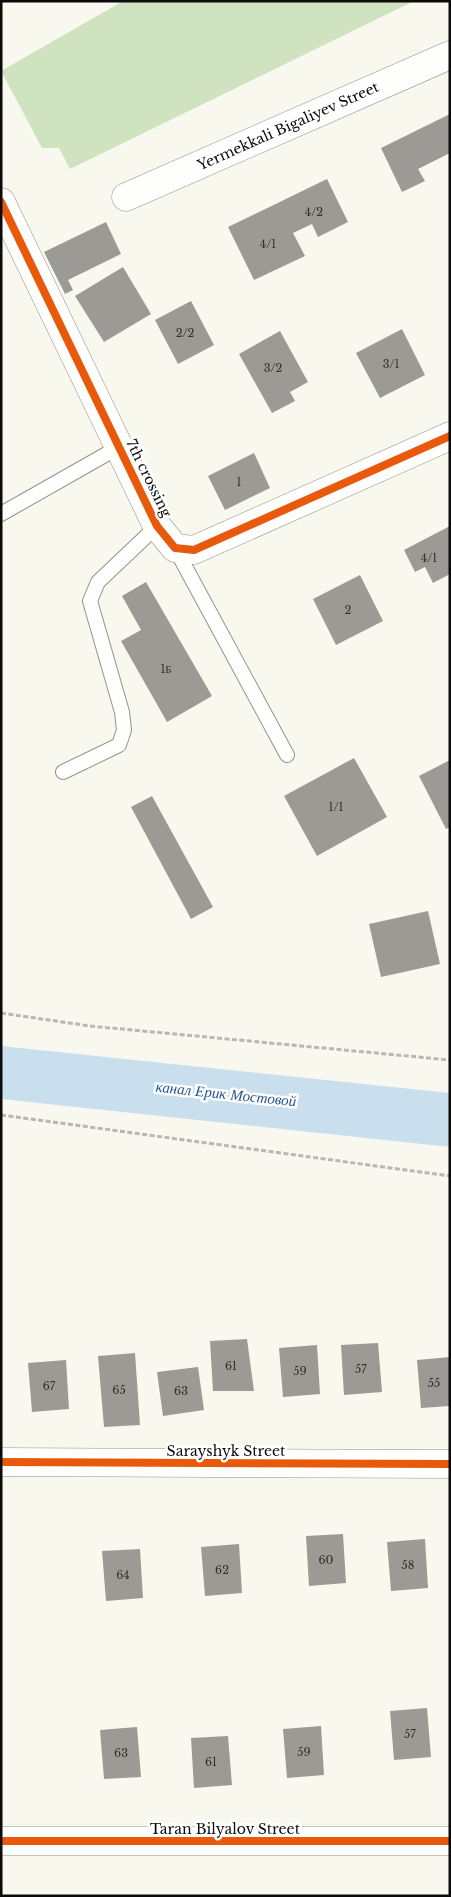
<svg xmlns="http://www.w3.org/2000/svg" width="451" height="1897" font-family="'Libre Baskerville',serif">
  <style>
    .forest { fill: #d0e3c1 }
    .water { fill: #cadfee }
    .building { fill: #9c9a95 }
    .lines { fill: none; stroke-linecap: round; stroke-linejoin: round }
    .lane-casing { stroke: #92928e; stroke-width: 16 }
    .street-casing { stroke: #92928e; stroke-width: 29 }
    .path { stroke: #b7b7b5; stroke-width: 3; stroke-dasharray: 5 2.5; stroke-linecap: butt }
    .lane { stroke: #fefefd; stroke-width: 14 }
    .street { stroke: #fefefd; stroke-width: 28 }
    .cycleway-casing { stroke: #fff; stroke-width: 11 }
    .cycleway { stroke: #e8590c; stroke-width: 8 }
    .labels { text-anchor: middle; stroke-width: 5; stroke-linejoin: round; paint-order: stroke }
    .number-label { font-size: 11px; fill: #2f2f2e }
    .street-label { font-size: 14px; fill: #0b0b0b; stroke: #fff }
    .water-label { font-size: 15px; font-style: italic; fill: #24558d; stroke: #fff }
  </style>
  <rect width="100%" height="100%" fill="#f9f8ef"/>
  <path class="forest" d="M123,1H414L70,169L59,148H42L1,71Z"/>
  <path class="water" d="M1,1046L450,1093V1147L1,1099Z"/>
  <path class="building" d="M450,114V153L418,169L425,181L402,192L381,148Z
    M327,179L348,222L318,237L312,224L293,233L305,256L254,280L228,227Z
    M106,222L121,254L68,280L73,290L65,294L44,252Z
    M123,267L151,314L104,342L75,296Z
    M191,301L214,345L178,364L155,320Z
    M402,329L425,375L380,398L356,353Z
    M280,331L308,382L290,392L295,401L272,413L239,354Z
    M254,453L270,488L225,510L208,476Z
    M450,526V574L433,583L425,567L415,572L404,550Z
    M360,575L383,621L336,645L313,599Z
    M146,582L212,696L167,722L121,641L141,630L122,596Z
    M354,758L387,817L317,856L284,796Z
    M450,760V827L446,829L419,776Z
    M152,796L213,907L191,919L131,807Z
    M428,911L440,964L381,977L369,924Z
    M247,1339L254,1391H213L210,1341Z
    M378,1343L382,1392L344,1395L341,1345Z
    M317,1345L320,1394L283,1397L279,1348Z
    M135,1353L140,1425L104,1427L98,1356Z
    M450,1357V1406L421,1408L417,1360Z
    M66,1360L69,1409L32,1412L28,1363Z
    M198,1367L204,1410L163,1416L157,1372Z
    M343,1534L346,1583L309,1586L306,1536Z
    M425,1539L428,1588L391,1591L387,1542Z
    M239,1544L242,1593L205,1596L201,1547Z
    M140,1549L143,1598L106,1601L102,1551Z
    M427,1708L431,1757L394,1760L390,1711Z
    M321,1726L324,1775L287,1778L283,1729Z
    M137,1727L141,1777L104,1779L100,1730Z
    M228,1736L232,1785L194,1788L191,1738Z"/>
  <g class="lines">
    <g class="lane-casing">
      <path id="lane" d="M1,514L119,447
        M175,548L287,755
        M63,772L119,745L124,730L122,712L90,601L98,582L157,526"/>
    </g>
    <g class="street-casing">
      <path id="street" d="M126,197L450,55
        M1,202L157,526L175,548L194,550L450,436
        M1,1462L450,1464
        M1,1841H450"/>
    </g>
    <path class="path" d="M1,1013L90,1026L450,1060
      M1,1115L450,1176"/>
    <use href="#lane" class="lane"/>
    <use href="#street" class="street"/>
    <g class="cycleway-casing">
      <path id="cycleway" d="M1,202L157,526L175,548L194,550L450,436
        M1,1462L450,1464
        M1,1841H450"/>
    </g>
    <use href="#cycleway" class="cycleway"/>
  </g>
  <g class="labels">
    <g class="number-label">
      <text x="314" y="216">4/2</text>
      <text x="268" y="248">4/1</text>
      <text x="185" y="337">2/2</text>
      <text x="391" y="368">3/1</text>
      <text x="273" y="372">3/2</text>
      <text x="239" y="486">1</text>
      <text x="429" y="562">4/1</text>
      <text x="348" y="614">2</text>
      <text x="166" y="673">1Б</text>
      <text x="336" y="811">1/1</text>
      <text x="231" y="1370">61</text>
      <text x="361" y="1373">57</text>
      <text x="300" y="1375">59</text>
      <text x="434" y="1387">55</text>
      <text x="49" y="1390">67</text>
      <text x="119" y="1394">65</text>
      <text x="181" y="1395">63</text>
      <text x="326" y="1564">60</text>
      <text x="408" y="1569">58</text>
      <text x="222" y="1574">62</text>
      <text x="123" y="1579">64</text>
      <text x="410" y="1738">57</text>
      <text x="304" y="1756">59</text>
      <text x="121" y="1757">63</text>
      <text x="211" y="1766">61</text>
    </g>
    <g class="street-label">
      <text transform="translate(288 126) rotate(-24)" y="5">Yermekkali Bigaliyev Street</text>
      <text transform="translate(149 478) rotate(64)" y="5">7th crossing</text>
      <text x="226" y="1456">Sarayshyk Street</text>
      <text x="225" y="1834">Taran Bilyalov Street</text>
    </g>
    <g class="water-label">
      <text transform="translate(226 1094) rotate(6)" y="5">канал Ерик Мостовой</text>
    </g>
  </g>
  <rect width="451" height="1897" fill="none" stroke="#0b0b0b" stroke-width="5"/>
</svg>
